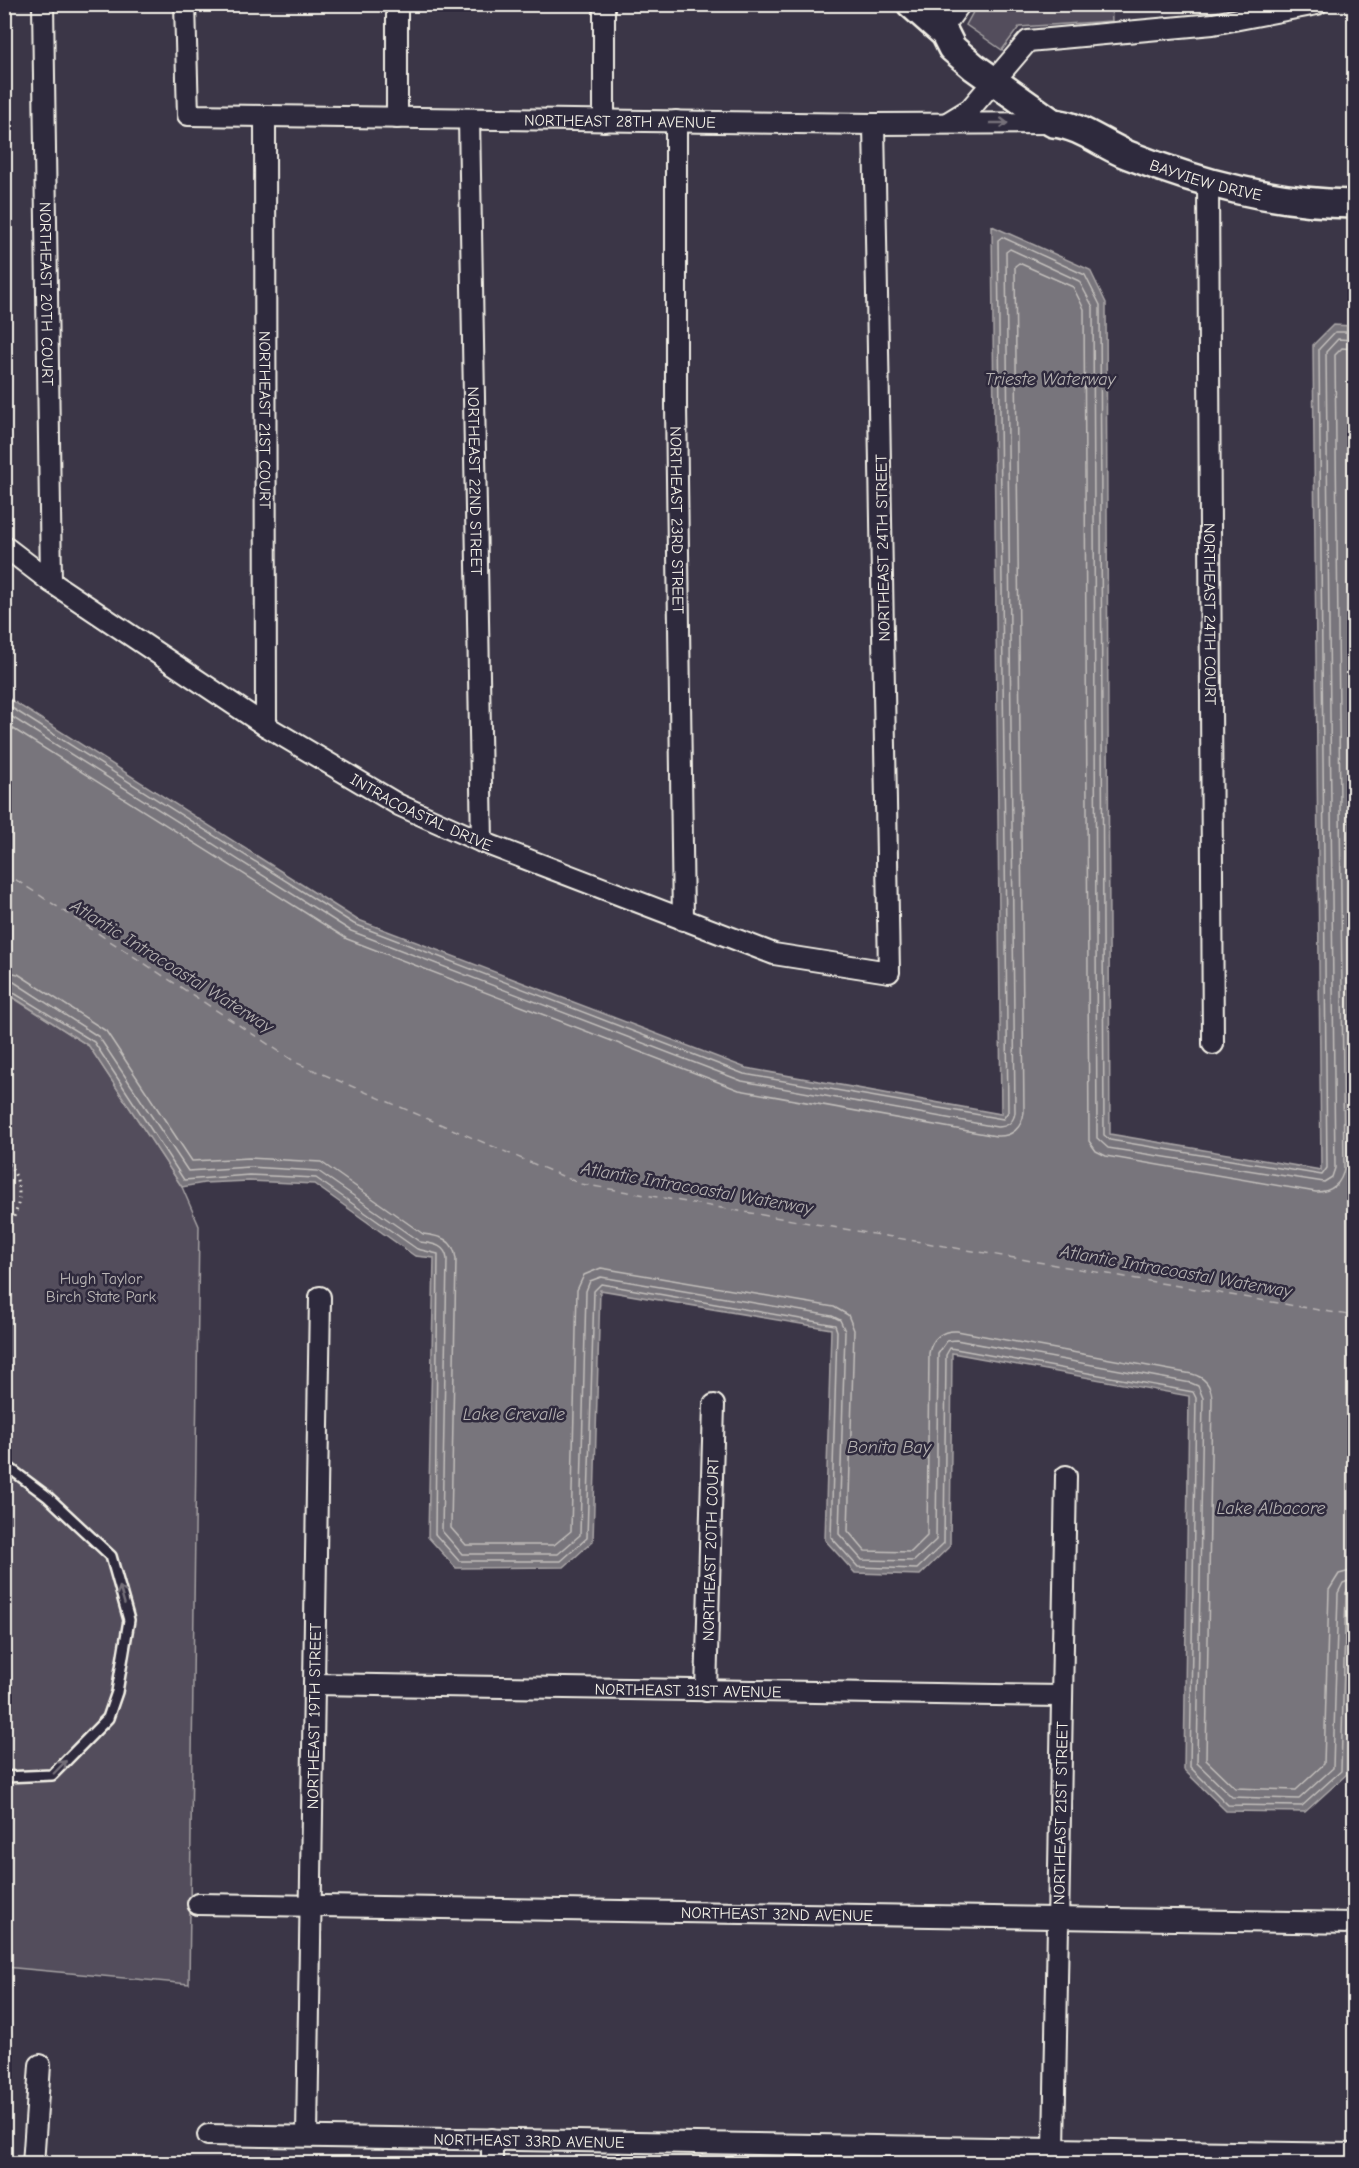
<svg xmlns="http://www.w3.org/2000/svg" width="1359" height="2168" font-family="'Comic Neue',sans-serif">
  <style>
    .green { fill: #534e5c; stroke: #a4a0a2; stroke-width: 1.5 }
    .water { fill: #78747b; stroke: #aaa6a7; stroke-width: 1.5 }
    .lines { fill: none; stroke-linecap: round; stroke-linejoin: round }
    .shore { stroke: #c2bfbc; stroke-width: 1.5 }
    .ferry { stroke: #b6b2b2; stroke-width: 1.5; stroke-dasharray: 8 6; stroke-linecap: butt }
    .lane-casing { stroke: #f4f1e8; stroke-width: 14 }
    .street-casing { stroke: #f4f1e8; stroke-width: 24 }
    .secondary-casing { stroke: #f4f1e8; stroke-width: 32 }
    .path { stroke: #f4f1e8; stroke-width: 3; stroke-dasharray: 1.5 4.5; stroke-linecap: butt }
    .lane { stroke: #2f2a3d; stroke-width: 9 }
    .street { stroke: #2f2a3d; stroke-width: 20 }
    .secondary { stroke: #2f2a3d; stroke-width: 27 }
    .oneway { stroke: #747079 }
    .labels { text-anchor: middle; stroke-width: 5; stroke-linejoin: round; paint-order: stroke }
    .street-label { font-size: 16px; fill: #f4f1e8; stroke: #2f2a3d }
    .park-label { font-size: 16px; fill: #bcb8b7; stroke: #2f2a3d }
    .water-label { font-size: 18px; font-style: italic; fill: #b6b2b2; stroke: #2f2a3d }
  </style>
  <rect width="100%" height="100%" fill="#3b3647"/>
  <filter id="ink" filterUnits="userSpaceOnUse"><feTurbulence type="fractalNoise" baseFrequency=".0167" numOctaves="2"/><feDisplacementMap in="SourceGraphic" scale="12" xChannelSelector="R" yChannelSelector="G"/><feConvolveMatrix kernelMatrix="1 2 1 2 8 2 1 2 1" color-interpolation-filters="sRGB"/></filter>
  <g filter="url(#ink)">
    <path class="green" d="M977,5H1111L1112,21L1019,27L1002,50L966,25Z
      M4,992L89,1046L182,1187L199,1226L189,1984L5,1967Z"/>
    <path class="water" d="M992,226L1090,270L1106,303L1110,1134L1321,1170L1313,345L1333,325L1354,326V1471L1347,1774L1305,1812L1226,1811L1184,1770L1189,1396L952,1353L950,1546L920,1575L855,1573L825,1540L831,1329L600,1290L593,1541L564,1567L456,1568L428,1537L434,1258L415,1256L314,1184L249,1181L204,1183L182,1187L89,1046L5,992V696L356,919L746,1068L1001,1114Z"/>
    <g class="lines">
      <path class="shore" d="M4,703L354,924L744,1074L1003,1119L1008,1112L998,240L1002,237L1085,275L1100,305L1104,1135L1110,1140L1322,1175L1327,1168L1319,349L1335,332H1354
        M4,712L351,931L742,1081L997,1127C1007,1127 1014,1122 1015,1112L1006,252L1010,249L1079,281L1093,307L1097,1138L1108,1148L1324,1182L1332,1177L1335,1168L1326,352L1338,339L1354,340
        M4,723L347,939L739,1090L996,1136C1012,1137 1022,1128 1024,1112L1015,266L1019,263L1073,287L1084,309L1089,1141L1096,1151L1106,1156L1316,1192C1332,1192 1342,1183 1344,1168L1335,355L1342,348L1354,349
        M4,971L18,974L106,1031L192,1161L249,1158L321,1162L423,1234C440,1236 454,1239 456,1259L451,1528L466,1545H554L571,1531L577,1290L584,1275L601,1268L834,1307L848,1315L854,1330L848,1531L865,1551L911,1552L927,1536L929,1353C932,1338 942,1330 957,1331L1192,1374C1204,1377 1211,1385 1212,1398L1206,1760L1235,1788L1296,1790L1324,1764L1329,1590L1339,1574L1354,1570
        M4,980L14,982L99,1037L188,1171L249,1167L318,1171L420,1242C433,1244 445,1244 447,1259L442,1531L462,1554H558L580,1535L586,1291L590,1281L601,1277L832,1316L840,1320L845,1331L839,1534L862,1560L914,1561L936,1540L938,1354L947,1341L956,1340L1191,1383L1198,1386L1203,1398L1197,1763L1232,1797L1299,1799L1333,1768L1338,1593L1343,1583L1354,1579
        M4,987L94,1042L184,1180L249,1175L316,1178L417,1249L438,1254L435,1534L459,1561H561L587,1538L594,1291L601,1284L835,1325L837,1331L831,1537L858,1567L917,1569L944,1543L946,1355L950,1348L1193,1392L1196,1398L1190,1767L1228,1805L1302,1806L1341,1771L1346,1593L1349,1588L1354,1587"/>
      <path class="ferry" d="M4,872L297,1063L581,1184L1354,1316"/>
      <g class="lane-casing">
        <path id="lane" d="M4,1464L48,1497L111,1556L129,1620L117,1692L108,1718L52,1775L4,1777"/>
      </g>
      <g class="street-casing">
        <g id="street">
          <path id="s1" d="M43,4L51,582"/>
          <path id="s2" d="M185,4L188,115L874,124L1053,123"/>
          <path d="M397,4V118"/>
          <path d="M604,4V121"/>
          <path d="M941,30L960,4"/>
          <path id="s3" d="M265,116L266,726"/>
          <path id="s4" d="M469,119L482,842"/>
          <path id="s5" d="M676,121V405L683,920"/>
          <path d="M947,123L970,109L1028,41L1213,24L1317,4"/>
          <path id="s6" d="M1208,184L1213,1044"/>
          <path id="s7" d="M4,546L51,582L266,726L399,805L482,842L774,954L889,972L874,124"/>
          <path id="s8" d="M314,1684L1061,1696"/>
          <path id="s9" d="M706,1691L714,1405"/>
          <path id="s10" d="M198,1904L1354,1923"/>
          <path id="s11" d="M208,2135L1354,2154"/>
          <path id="s12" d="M307,2136L320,1297"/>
          <path id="s13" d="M1054,2149L1066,1476"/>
          <path d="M33,2164L40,2065"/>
          <path d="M492,2164V2139"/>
        </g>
      </g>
      <g class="secondary-casing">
        <g id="secondary">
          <path id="s14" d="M911,4L945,34L952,48L974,67L1053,123C1080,125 1103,145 1128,155C1202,184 1275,203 1354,204"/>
        </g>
      </g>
      <path class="path" d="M4,1160C25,1177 23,1214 4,1229"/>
      <use href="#lane" class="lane"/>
      <use href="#street" class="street"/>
      <use href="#secondary" class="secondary"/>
    </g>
    <defs><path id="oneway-shaft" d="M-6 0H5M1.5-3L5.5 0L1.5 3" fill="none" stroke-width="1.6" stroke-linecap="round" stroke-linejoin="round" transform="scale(1.5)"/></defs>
    <g class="oneway">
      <use href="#oneway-shaft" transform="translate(999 123)"/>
      <use href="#oneway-shaft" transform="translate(122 1595) rotate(-106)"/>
      <use href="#oneway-shaft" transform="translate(60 1767) rotate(-46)"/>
    </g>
  </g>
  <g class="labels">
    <g class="street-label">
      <text dy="6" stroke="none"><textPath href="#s2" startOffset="543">NORTHEAST 28TH AVENUE</textPath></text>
      <text dy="6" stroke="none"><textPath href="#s14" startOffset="351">BAYVIEW DRIVE</textPath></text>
      <text dy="6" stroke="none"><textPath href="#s1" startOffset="290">NORTHEAST 20TH COURT</textPath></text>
      <text dy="6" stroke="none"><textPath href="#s3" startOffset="304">NORTHEAST 21ST COURT</textPath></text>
      <text dy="6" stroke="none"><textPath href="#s4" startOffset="362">NORTHEAST 22ND STREET</textPath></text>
      <text dy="6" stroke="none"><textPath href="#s5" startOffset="399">NORTHEAST 23RD STREET</textPath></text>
      <text transform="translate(882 548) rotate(-91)" y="6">NORTHEAST 24TH STREET</text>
      <text dy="6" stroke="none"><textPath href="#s6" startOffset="430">NORTHEAST 24TH COURT</textPath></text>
      <text dy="6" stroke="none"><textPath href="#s7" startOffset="496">INTRACOASTAL DRIVE</textPath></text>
      <text dy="6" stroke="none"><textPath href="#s9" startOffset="142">NORTHEAST 20TH COURT</textPath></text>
      <text dy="6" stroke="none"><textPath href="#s8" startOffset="374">NORTHEAST 31ST AVENUE</textPath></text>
      <text dy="6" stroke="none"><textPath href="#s12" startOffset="420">NORTHEAST 19TH STREET</textPath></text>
      <text dy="6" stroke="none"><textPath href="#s13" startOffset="336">NORTHEAST 21ST STREET</textPath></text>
      <text dy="6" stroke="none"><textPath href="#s10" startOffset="579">NORTHEAST 32ND AVENUE</textPath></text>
      <text dy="6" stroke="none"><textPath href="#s11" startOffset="321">NORTHEAST 33RD AVENUE</textPath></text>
    </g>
    <g class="park-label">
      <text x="101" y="1284">Hugh Taylor<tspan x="101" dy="18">Birch State Park</tspan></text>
    </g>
    <g class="water-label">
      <text x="1050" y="385">Trieste Waterway</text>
      <text transform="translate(172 966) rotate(32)" y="6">Atlantic Intracoastal Waterway</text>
      <text transform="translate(697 1188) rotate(10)" y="6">Atlantic Intracoastal Waterway</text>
      <text transform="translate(1176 1271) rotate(10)" y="6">Atlantic Intracoastal Waterway</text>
      <text x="514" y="1420">Lake Crevalle</text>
      <text x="889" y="1453">Bonita Bay</text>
      <text x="1271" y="1514">Lake Albacore</text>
    </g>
  </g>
  <rect width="1359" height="2168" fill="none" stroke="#2f2a3d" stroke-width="24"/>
  <rect x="12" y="12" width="1335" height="2144" fill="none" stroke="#f4f1e8" stroke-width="2" filter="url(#ink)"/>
</svg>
